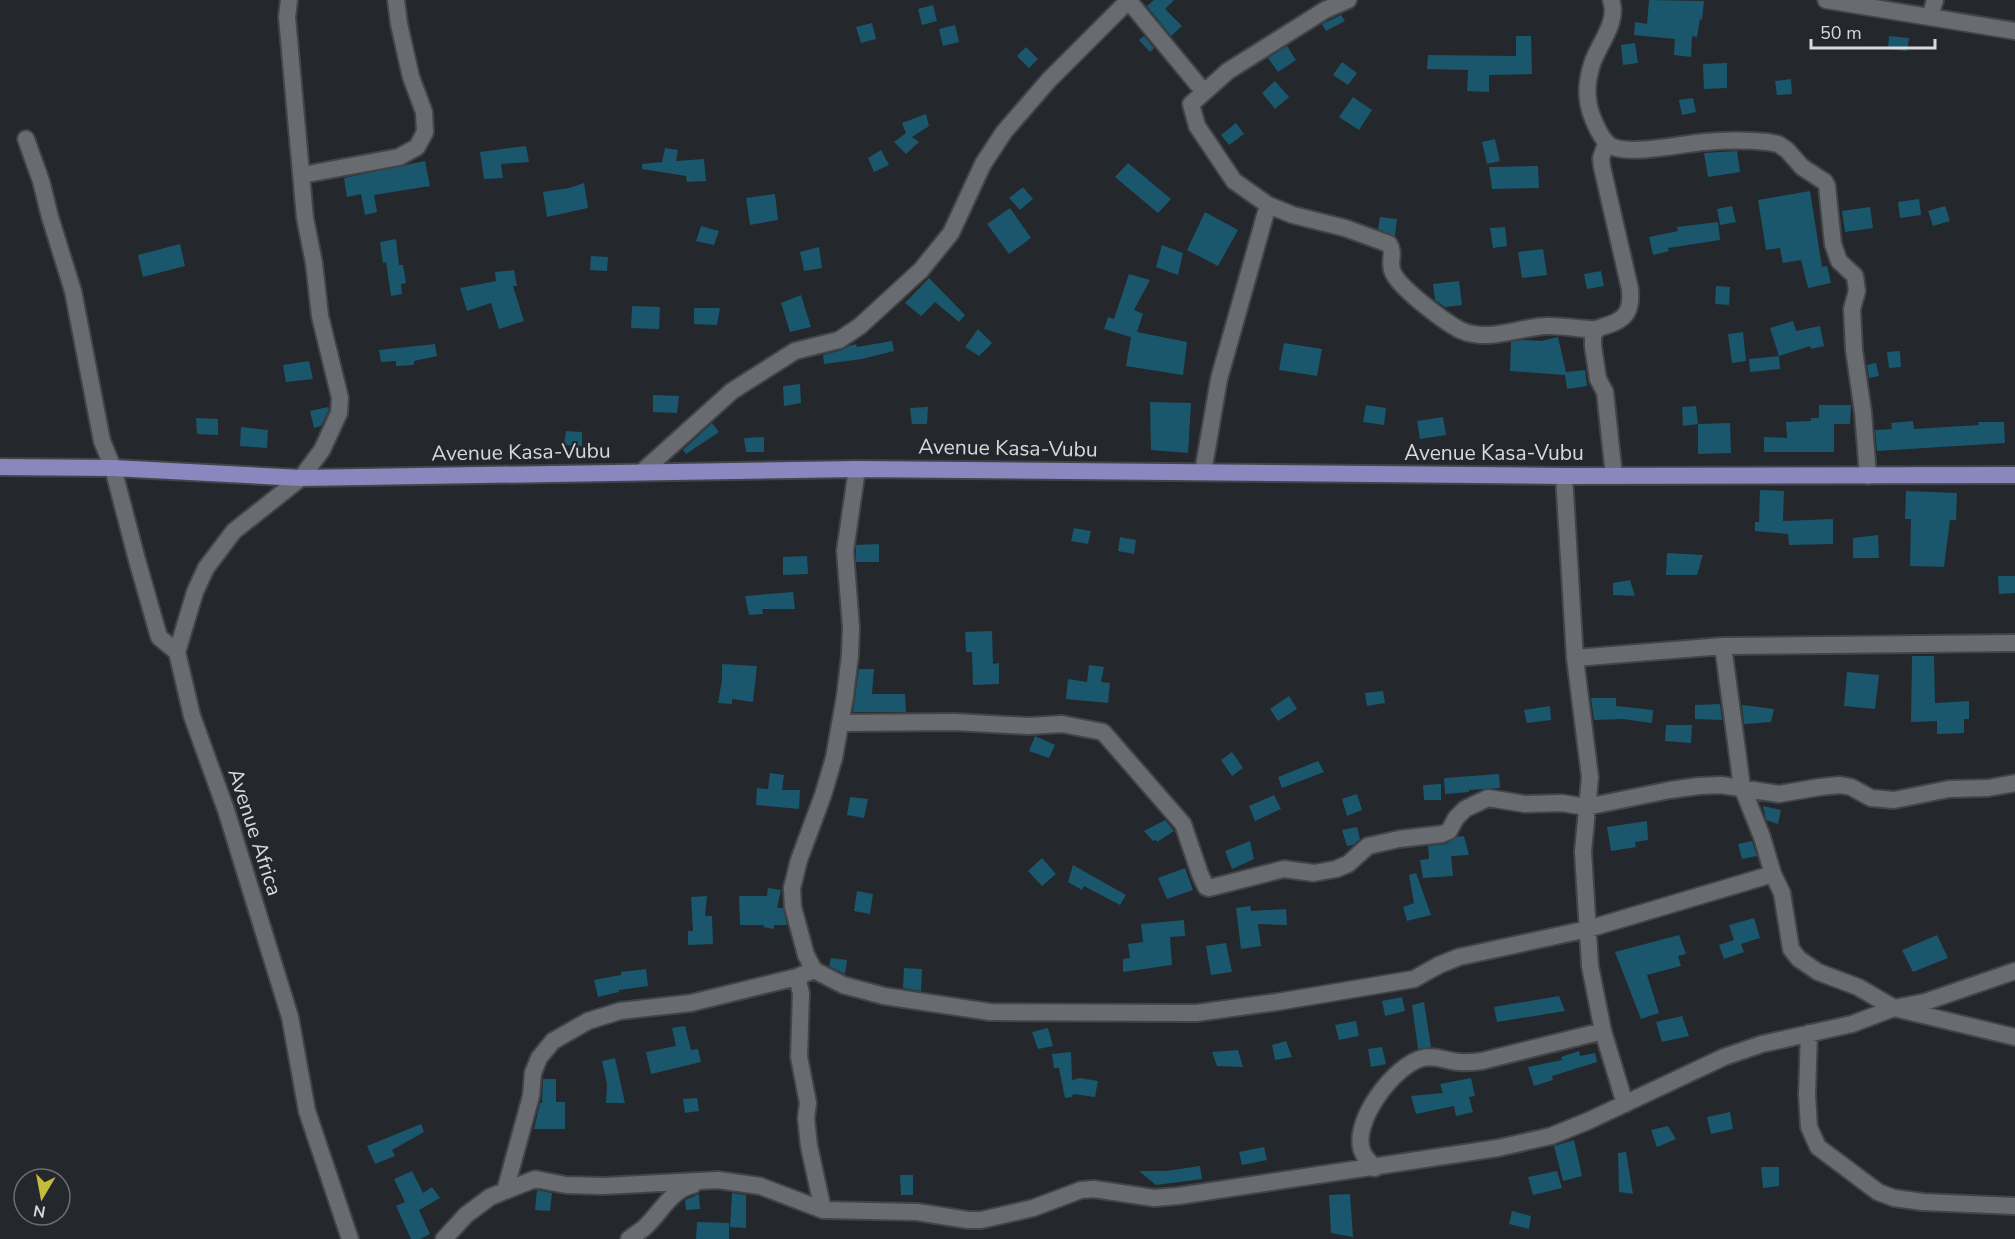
<svg xmlns="http://www.w3.org/2000/svg" width="2015" height="1239" font-family="'Nunito Sans',sans-serif">
  <style>
    .building { fill: #1a576c }
    .lines { fill: none; stroke-linecap: round; stroke-linejoin: round }
    .minor-casing { stroke: #424448; stroke-width: 20 }
    .trunk-casing { stroke: #424448; stroke-width: 20 }
    .minor { stroke: #686c71; stroke-width: 16 }
    .trunk { stroke: #8987bd; stroke-width: 16 }
    .labels { text-anchor: middle; stroke-width: 4.5; stroke-linejoin: round; paint-order: stroke }
    .street-label { font-size: 21px; fill: #d7d9dc; stroke: #24272c }
  </style>
  <rect width="100%" height="100%" fill="#24272c"/>
  <path class="building" d="M1154,0H1174L1165,9L1182,26L1171,36L1147,6Z
    M1649,0L1704,1L1702,20L1700,19L1697,37L1692,36L1691,57L1674,55L1675,39L1634,35L1635,22L1647,24Z
    M933,5L937,21L922,25L918,9Z
    M1341,15L1345,21L1326,31L1322,24Z
    M872,23L876,39L861,43L856,27Z
    M955,25L959,42L943,46L939,29Z
    M1144,36L1154,48L1150,52L1139,40Z
    M1516,36H1531L1532,74L1489,75V92L1467,91L1468,70L1427,69L1428,55L1516,56Z
    M1889,36L1909,38L1907,51L1888,49Z
    M1635,43L1638,63L1623,65L1621,45Z
    M1287,46L1296,60L1278,72L1268,58Z
    M1026,47L1038,59L1029,68L1017,56Z
    M1342,62L1357,73L1348,85L1333,75Z
    M1727,63V88L1704,89L1703,64Z
    M1791,79L1792,94L1777,95L1775,81Z
    M1275,81L1289,97L1275,109L1262,93Z
    M1353,97L1372,110L1359,130L1339,117Z
    M1693,98L1696,112L1682,115L1679,100Z
    M926,114L929,126L912,137L919,142L906,154L894,142L906,133L902,123Z
    M1236,123L1244,134L1229,145L1221,135Z
    M1495,139L1500,161L1487,164L1482,142Z
    M526,146L529,162L501,164L503,178L484,179L480,152Z
    M665,148L678,150L676,161L704,159L706,181L687,182L686,176L642,169V164L662,162Z
    M881,150L889,165L874,172L868,158Z
    M1737,151L1740,172L1708,177L1704,153Z
    M425,161L430,186L374,195L377,212L365,215L361,194L347,197L344,178Z
    M1128,163L1171,199L1158,213L1115,177Z
    M1538,166L1539,188L1492,189L1489,167Z
    M584,183L588,208L547,217L543,192L569,188Z
    M1023,187L1033,199L1020,210L1009,198Z
    M1810,191L1822,267L1827,266L1831,283L1808,288L1801,260L1783,263L1780,248L1766,250L1758,200Z
    M775,194L778,220L750,225L746,198Z
    M1919,199L1921,215L1900,218L1898,202Z
    M1732,206L1736,222L1720,225L1717,209Z
    M1945,206L1950,221L1933,226L1928,211Z
    M1870,207L1873,228L1845,232L1842,211Z
    M1010,208L1031,238L1009,254L987,224Z
    M1205,212L1238,230L1218,266L1187,250Z
    M1380,217L1397,219L1395,236L1378,229Z
    M1718,222L1720,240L1668,248L1669,251L1653,255L1649,237L1678,231L1677,227Z
    M701,226L719,231L714,245L696,241Z
    M1505,227L1507,246L1493,248L1490,228Z
    M396,239L399,265H403L406,283L401,284L402,294L391,296L386,262L383,263L380,242Z
    M180,244L185,266L143,277L138,255Z
    M1162,245L1183,253L1178,275L1156,267Z
    M819,247L822,268L804,271L800,252Z
    M1543,249L1547,275L1522,278L1518,252Z
    M591,256L608,257L607,271L590,270Z
    M514,270L517,286H513L524,321L499,329L491,303L467,311L460,288L496,281L495,272Z
    M1601,271L1604,286L1587,289L1584,274Z
    M1129,274L1150,280L1134,310L1143,314L1137,332L1187,342L1183,375L1126,366L1131,337L1104,329L1108,317L1114,319Z
    M929,278L965,315L959,322L935,302L921,316L905,303Z
    M1459,281L1462,305L1445,307L1435,300L1433,284Z
    M1716,286L1730,287L1729,305L1715,304Z
    M801,295L811,327L790,332L781,303Z
    M632,306L660,307L659,329L631,328Z
    M694,308H720L717,325L694,324Z
    M1793,321L1796,331L1820,326L1824,346L1811,349L1810,346L1779,356L1770,328Z
    M978,329L992,343L979,356L965,347Z
    M1743,332L1746,361L1732,363L1728,334Z
    M1558,337L1566,372L1585,370L1587,386L1567,389L1565,375L1510,371L1511,342L1522,340L1541,341Z
    M892,341L894,351L862,359L824,364L823,355L842,350L849,346L856,344L857,347Z
    M1284,343L1322,349L1317,376L1279,370Z
    M435,344L437,356L414,361V365L396,366V361L381,362L379,350Z
    M1900,351L1901,367L1889,368L1887,352Z
    M1779,356L1780,369L1750,372L1749,359Z
    M309,361L313,379L286,382L283,365Z
    M1876,363L1879,376L1869,378L1867,365Z
    M800,384L801,403L784,406L783,386Z
    M653,395L679,396L677,413L653,412Z
    M1150,402L1191,403L1188,453L1151,450Z
    M1366,405L1386,408L1384,425L1363,422Z
    M1819,405H1851L1850,424H1834V452H1764V437L1787,438L1786,422L1811,421V418H1819Z
    M1696,406L1698,424L1683,426L1682,407Z
    M328,407L329,410L321,426L314,428L310,411Z
    M928,407L927,424H912L910,408Z
    M1443,417L1446,435L1420,439L1417,421Z
    M196,418L218,419V435L197,434Z
    M1913,421L1914,429L1979,425L1978,422H2004L2005,443L1877,451L1875,430L1892,429L1891,423Z
    M712,423L719,432L686,454L683,450Z
    M1730,423L1731,453L1698,454V424Z
    M241,427L268,430L267,448L240,446Z
    M566,431L582,432V446L564,445Z
    M764,437V452H746L744,438Z
    M1760,490L1784,491L1783,521L1833,519V544L1789,545L1788,534L1755,531V522H1759Z
    M1906,491L1957,493L1956,520H1950L1944,567L1910,566L1911,519H1905Z
    M1074,528L1091,531L1088,544L1071,541Z
    M1878,535L1879,558H1853V538Z
    M1120,537L1136,540L1134,554L1118,551Z
    M879,544V562H856V545Z
    M1667,553L1703,555L1697,575H1666Z
    M807,556L808,574L783,575V557Z
    M1998,576H2015V593L1999,594Z
    M1630,580L1635,596L1613,595V583Z
    M793,592L795,609H762L763,614L749,615L745,596Z
    M992,631L993,664L999,663V684L973,685L972,652H966L965,632Z
    M1912,656H1934L1935,703L1969,701V719H1964V733L1937,734V721L1911,722Z
    M722,664L757,666L753,702L732,699V704L718,703L722,680Z
    M1089,665L1104,667L1101,682L1110,683L1108,703L1066,699L1068,679L1087,682Z
    M859,669H874L872,694H905L906,712H853Z
    M1847,672L1879,675L1875,709L1844,706Z
    M1383,691L1385,703L1367,706L1365,693Z
    M1289,696L1297,709L1278,721L1270,709Z
    M1591,698H1616V706L1653,710L1652,723L1623,719L1594,720Z
    M1720,704L1722,720L1695,719V705Z
    M1742,705L1774,709L1771,722L1744,724Z
    M1550,706L1551,720L1527,723L1524,710Z
    M1666,725H1692L1691,743L1665,741Z
    M1035,736L1055,745L1049,758L1029,751Z
    M1232,752L1243,768L1232,776L1221,760Z
    M1318,761L1324,772L1282,788L1278,777Z
    M770,773L784,775L782,790H800L799,809L756,805L757,788L768,789Z
    M1499,774L1500,788L1469,790V792L1445,794L1444,778Z
    M1441,784V800H1424L1423,785Z
    M1357,794L1362,810L1347,816L1342,799Z
    M1274,795L1281,809L1255,821L1249,806Z
    M850,797L868,799L864,818L847,815Z
    M1763,806L1781,810L1778,824L1766,820Z
    M1165,820L1174,831L1157,842L1156,840L1153,841L1144,831Z
    M1647,821L1648,840L1635,842L1636,847L1611,851L1607,827Z
    M1357,827L1360,839L1353,845L1347,846L1342,830Z
    M1464,836L1469,855L1451,856L1453,876L1423,878L1420,860L1429,859L1428,846L1446,844L1457,837Z
    M1250,841L1254,859L1232,869L1225,851Z
    M1752,841L1757,856L1742,859L1738,844Z
    M1042,858L1056,874L1042,886L1028,871Z
    M1073,865L1126,895L1120,905L1084,886L1082,890L1068,882Z
    M1185,868L1193,890L1167,899L1158,878Z
    M1416,873L1431,915L1407,921L1403,907L1414,903L1409,875Z
    M768,888L781,890L777,908H783L787,925H774V929L763,927L764,925H740L739,896H767Z
    M857,891L873,894L870,914L854,911Z
    M707,896L705,916H712L713,944L688,945V931H693L691,897Z
    M1250,906L1251,911L1286,909L1287,925L1258,924L1261,946L1241,949L1236,908Z
    M1754,918L1760,938L1741,944L1744,952L1724,959L1719,945L1734,940L1729,925Z
    M1184,920L1185,936L1170,937L1172,965L1123,972V959L1130,958L1128,944L1143,942L1141,924Z
    M1679,935L1686,954L1678,956L1681,966L1647,975L1659,1013L1641,1019L1615,952Z
    M1937,935L1948,958L1913,972L1902,950Z
    M1226,943L1232,972L1211,975L1206,946Z
    M831,958L847,960L845,974L829,966Z
    M904,968L922,969L921,991L903,988Z
    M646,969L648,986L619,990V992L598,997L594,980L621,975V972Z
    M1559,996L1565,1011L1497,1022L1494,1007Z
    M1402,997L1405,1011L1385,1016L1382,1001Z
    M1424,1002L1431,1047L1418,1049L1412,1005Z
    M1682,1016L1689,1036L1662,1042L1656,1022Z
    M1356,1021L1359,1036L1339,1040L1335,1025Z
    M685,1026L691,1050L698,1049L701,1062L651,1074L646,1052L676,1046L672,1028Z
    M1048,1028L1053,1046L1038,1049L1032,1032Z
    M1286,1041L1292,1057L1275,1060L1272,1045Z
    M1382,1047L1386,1064L1371,1067L1368,1049Z
    M1238,1050L1243,1067L1217,1066L1212,1052Z
    M1579,1051L1580,1056L1595,1053L1597,1062L1552,1076L1553,1080L1534,1086L1528,1067L1562,1060L1561,1057Z
    M1071,1052L1072,1080L1080,1078L1098,1081L1095,1097L1073,1094L1072,1097L1065,1098L1059,1068H1054L1052,1054Z
    M615,1058L625,1103H606L607,1084L602,1061Z
    M1471,1078L1475,1096L1469,1097L1473,1112L1456,1116L1454,1106L1416,1114L1411,1096L1443,1093L1440,1084Z
    M543,1079H556V1102H565V1129H534L540,1103H542Z
    M697,1098L699,1111L685,1113L683,1099Z
    M1730,1112L1733,1129L1711,1134L1707,1117Z
    M421,1124L424,1132L392,1150L395,1156L375,1164L367,1146Z
    M1668,1126L1676,1139L1657,1147L1651,1130Z
    M1574,1140L1582,1176L1563,1181L1554,1146Z
    M1264,1147L1267,1160L1242,1165L1239,1152Z
    M1626,1152L1633,1194L1619,1192L1618,1153Z
    M1200,1166L1202,1179L1156,1185L1139,1171H1166Z
    M1761,1167H1779V1186L1763,1188Z
    M412,1171L423,1193L432,1187L440,1198L419,1210L430,1234L420,1239H411L396,1206L405,1202L394,1179Z
    M1557,1171L1562,1188L1533,1195L1528,1177Z
    M900,1175H913V1195H901Z
    M537,1190L552,1193L550,1211L535,1210Z
    M732,1193L746,1195V1228L730,1227Z
    M699,1194L700,1209L686,1210L685,1200Z
    M1350,1194L1353,1237L1331,1233L1329,1195Z
    M1512,1211L1531,1216L1529,1229L1509,1224Z
    M697,1222L729,1223V1239H696Z"/>
  <g class="lines">
    <g class="minor-casing">
      <path id="minor" d="M289,0L287,17L305,218L314,263L320,316L340,398L339,413L322,450L301,478L234,531L206,568L195,592L177,652L192,716L226,810L290,1017L307,1111L350,1239
        M1128,0L1204,92
        M1348,0L1325,10L1228,71L1191,104L1197,126L1234,181L1268,205L1293,215L1345,228L1389,244C1395,253 1389,260 1392,270C1396,286 1445,322 1460,330C1488,343 1518,327 1546,326C1562,325 1577,329 1592,329C1597,330 1600,327 1605,326C1626,320 1632,311 1630,289L1602,167L1601,158L1606,144
        M1611,0C1619,22 1599,43 1592,64C1589,74 1586,88 1588,100C1589,112 1601,143 1613,147C1634,155 1681,144 1704,142C1725,140 1747,140 1768,142L1778,144L1787,150L1802,167L1825,182L1827,186L1833,244L1839,261L1855,276L1857,291L1852,309L1854,350L1863,412L1868,476
        M1826,0L2015,31
        M1930,17L1935,0
        M26,139L41,181L50,217L73,291L102,441L113,468L137,560L159,637L177,652
        M302,175L399,157L417,147L425,132L424,112L411,77L399,24L396,0
        M1596,330L1593,336V346L1598,379L1605,392L1614,476
        M857,469L845,551L851,627L850,655L845,696L834,758L823,795L799,860L792,888L793,907L806,955L814,970L843,985L884,996L990,1012L1196,1013L1277,1002L1414,979L1439,965L1459,957L1588,929L1773,874
        M642,472L732,391L795,351L839,340L860,326L921,270L951,233L983,164L1004,132L1049,80L1129,0
        M1203,472L1219,379L1268,205
        M1564,476L1575,658L1590,777L1583,852L1590,966L1603,1031L1625,1104
        M1723,646L1742,787L1762,837L1773,874L1782,893L1791,949L1799,959L1818,972L1858,987L1894,1008L2015,1037
        M1575,658L1723,646L2015,643
        M840,723L955,722L1029,726L1062,724L1103,732L1183,824L1200,874L1206,887L1209,888L1284,869L1314,873L1336,869L1348,864L1368,846L1399,839L1442,834L1449,831L1456,818L1465,809L1488,798L1525,804L1562,803L1586,807L1670,790L1699,786L1721,785L1779,794L1820,787L1840,785L1851,787L1871,798L1894,800L1949,789L1988,788L2015,783
        M797,977L801,993L799,1057L808,1103L806,1118L809,1146L823,1210
        M1809,1033L1807,1095L1809,1127L1818,1147L1878,1192L1894,1198L1923,1202L2015,1206
        M1375,1168C1371,1163 1365,1158 1363,1153C1349,1124 1395,1064 1423,1058C1434,1055 1447,1061 1459,1062C1467,1063 1475,1062 1482,1061L1603,1031
        M505,1191L531,1096L533,1073L539,1058L553,1041L588,1021L620,1011L691,1003L797,977L814,970
        M444,1239L466,1215L490,1197L535,1179L566,1185L603,1186L718,1180L760,1186L823,1210L917,1212L968,1220H981L1033,1208L1081,1190L1094,1189L1154,1198L1178,1196L1498,1148L1551,1136L1588,1121L1724,1057L1762,1044L1852,1024L1894,1008L1925,1002L2015,971
        M629,1239C634,1235 639,1232 644,1228C661,1213 670,1190 693,1185"/>
    </g>
    <g class="trunk-casing">
      <path id="trunk" d="M0,467L113,468L301,478L857,469L1564,476L2015,475"/>
    </g>
    <use href="#minor" class="minor"/>
    <use href="#trunk" class="trunk"/>
  </g>
  <g class="labels">
    <g class="street-label">
      <text transform="translate(1008 448) rotate(1)" y="7">Avenue Kasa-Vubu</text>
      <text transform="translate(521 452) rotate(-1)" y="7">Avenue Kasa-Vubu</text>
      <text x="1494" y="460">Avenue Kasa-Vubu</text>
      <text transform="translate(255 832) rotate(72)" y="7">Avenue Africa</text>
    </g>
  </g>
  <g transform="translate(42 1197) rotate(190)"><circle r="28" fill="#24272c" stroke="#6c6e72" stroke-width="1.5"/>
  <path d="M0-4.5L10 22L0 15L-10 22Z" fill="#c3bd3e"/>
  <text y="-9" font-size="16" font-weight="bold" text-anchor="middle" fill="#d7d9dc">N</text>
  </g>
  <path d="M1811 39v9h124v-9" fill="none" stroke="#d7d9dc" stroke-width="3"/>
  <text x="1820" y="39" font-size="18" fill="#d7d9dc" stroke="#24272c" stroke-width="4.5" paint-order="stroke">50 m</text>
</svg>
